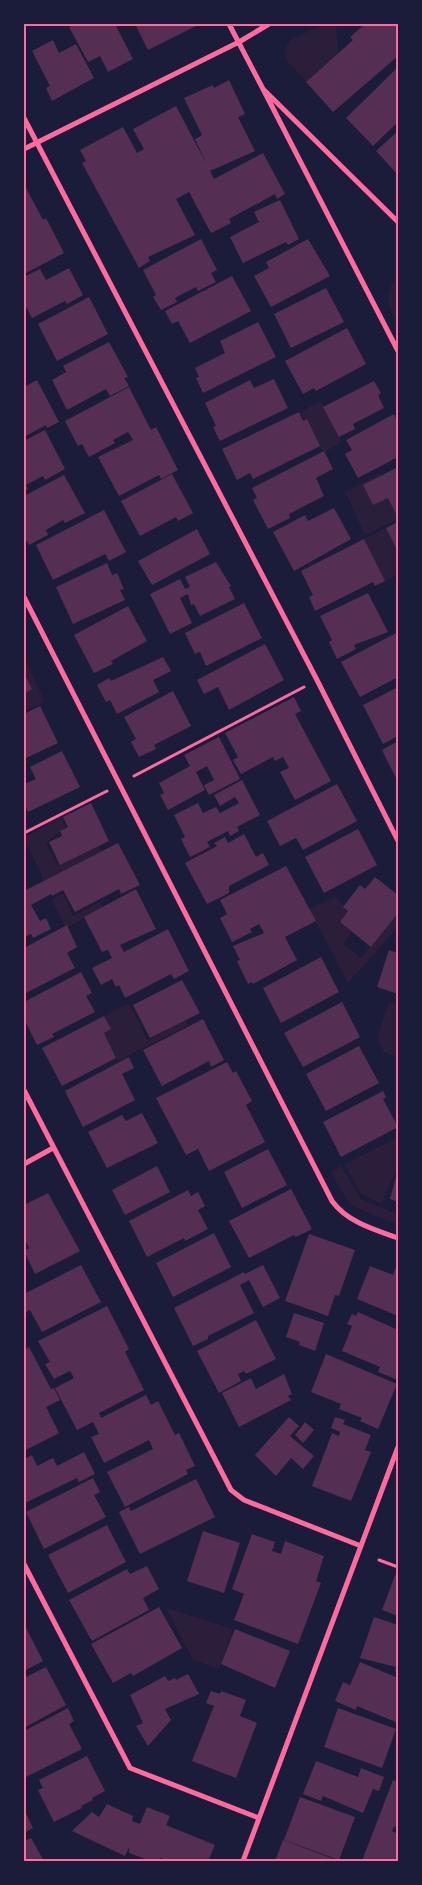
<svg xmlns="http://www.w3.org/2000/svg" width="422" height="1885" font-family="'IBM Plex Sans',sans-serif">
  <style>
    .green { fill: #2a1e3b }
    .building { fill: #542f53 }
    .lines { fill: none; stroke-linecap: round; stroke-linejoin: round }
    .path { stroke: #ff6b9d; stroke-width: 3 }
    .minor { stroke: #ff6b9d; stroke-width: 5 }
    .neatline { fill: none; stroke: #ff6b9d; stroke-width: 2 }
  </style>
  <rect width="100%" height="100%" fill="#1b1b3a"/>
  <path class="green" d="M325,24H336L338,53L306,82L286,60L284,49L292,39Z
    M398,276V324C388,305 382,294 398,276Z
    M321,401L342,442L323,453L300,412Z
    M379,474L381,476L363,486L373,505L388,498L396,514L398,513V519L365,535L345,492Z
    M386,528L398,552V574L385,581L364,539Z
    M25,659L45,702L24,712V660Z
    M61,817L65,827L46,843L58,866L99,846L102,851L44,881L24,838Z
    M63,894L73,916L100,902L103,908L66,928L51,899Z
    M334,897L349,909L340,922L352,932L343,944L361,958L398,913V927L348,983L309,909Z
    M389,1002L398,1005V1057L384,1052L377,1038Z
    M129,1003L148,1040L186,1020L189,1025L118,1061L104,1033L111,1029L104,1016Z
    M398,1137V1167L381,1204L360,1193L345,1164Z
    M341,1166L361,1199L398,1214V1225L354,1207L348,1201L330,1172Z
    M166,1608L233,1629L219,1669L193,1660Z"/>
  <path class="building" d="M76,24H115L133,59L108,72L100,56L88,62L69,27Z
    M135,24H195L196,26L148,50Z
    M365,24H398V56L333,112L306,82L353,40L350,37Z
    M53,40L59,53L76,44L94,78L52,101L46,88L50,86L32,51Z
    M398,67V122L373,146L346,118Z
    M229,80L245,114L238,117L255,151L210,171L214,179L263,153L285,194L277,199L275,194L229,219L231,223L211,233L189,192L176,199L195,235L148,257L150,261L139,268L82,163L86,161L80,150L123,127L137,153L144,149L133,129L176,106L207,165L195,139L202,135L184,98L213,85L214,88Z
    M398,131V175L376,151Z
    M26,188L43,220L46,218L64,253L24,274V190Z
    M280,200L299,239L288,245L286,242L243,263L230,237L259,222L254,212Z
    M201,239L217,270L211,273L216,282L198,291L196,287L175,298L177,302L161,310L153,297L156,295L143,270Z
    M308,239L330,276L271,307L254,276L269,268L266,262Z
    M69,268L83,295L67,304L65,301L32,318L24,303V277L40,269L46,280Z
    M232,276L251,311L190,343L178,321L172,324L165,311Z
    M326,288L344,322L291,348L274,314Z
    M89,297L108,334L57,361L38,324Z
    M258,322L276,357L203,393L196,378L199,377L195,368L225,353L220,341Z
    M347,328L366,364L316,391L314,388L303,394L285,361Z
    M109,342L128,377L124,378L129,386L110,396L106,389L67,410L52,380L66,372L63,366Z
    M274,379L288,408L220,441L213,427L216,426L205,403L250,380L254,388Z
    M37,380L59,422L47,428L46,425L24,437V387Z
    M374,381L381,393L378,395L384,408L353,424L355,429L339,437L323,407Z
    M129,387L151,430L156,427L178,470L161,479L159,475L119,496L98,457L133,440L128,432L113,440L115,443L89,457L82,444L78,446L65,421Z
    M299,412L303,421L307,419L320,446L253,479L250,473L237,480L222,449Z
    M394,414L398,423V457L358,478L345,454L352,450L346,440Z
    M45,430L65,469L45,480L43,476L26,485L28,489L24,491V441Z
    M324,451L333,469L316,478L324,496L289,514L290,518L268,529L253,500L257,498L252,488Z
    M398,467V513L396,514L388,498L373,505L363,485Z
    M172,474L193,513L178,521L176,517L140,536L121,501Z
    M64,475L85,513L65,523L63,520L46,530L48,535L29,545L24,536V496Z
    M334,508L351,539L294,571L273,532L305,515L308,521Z
    M104,510L126,552L109,561L105,554L53,580L36,545Z
    M398,522V552L386,528Z
    M197,529L210,554L152,585L138,561Z
    M364,539L385,581L375,586L373,582L315,611L309,597L313,595L301,571Z
    M216,562L231,586L229,587L235,599L200,616L194,604L191,605L188,594L180,598L192,623L170,634L150,594L180,579L185,589L190,587L185,577Z
    M107,563L112,575L117,573L124,589L120,590L125,600L73,624L56,587Z
    M368,593L388,632L354,645L356,649L337,659L329,642L332,640L320,616Z
    M244,603L262,638L206,666L200,652L195,654L185,633Z
    M128,606L147,641L111,661L113,664L94,673L74,635Z
    M398,632V677L360,697L341,662Z
    M265,644L284,680L229,710L218,687L204,694L197,680Z
    M163,657L171,671L153,680L159,692L117,714L110,700L106,702L97,685L109,678L111,681Z
    M24,673L32,689L24,694Z
    M398,687V736L383,744L363,705Z
    M173,691L191,726L154,745L156,749L139,757L131,742L136,739L124,717Z
    M294,697L301,711L295,714L331,781L295,800L280,772L289,768L283,757L275,761L273,757L241,774L233,760L238,757L225,733Z
    M40,706L58,743L24,759V714Z
    M219,737L240,779L209,795L204,785L214,780L207,766L196,772L205,790L168,810L160,795L164,793L159,783L190,766L184,755Z
    M398,741V782L382,750Z
    M62,751L80,787L28,812L24,803V784L36,779L30,767Z
    M242,780L260,815L237,827L239,831L230,836L228,831L207,842L210,847L190,857L181,839L185,837L174,815L198,803L203,813L216,807L220,813L239,803L235,797L220,806L214,795Z
    M337,784L357,821L303,850L296,838L280,846L267,821Z
    M91,803L109,841L60,865L49,842L62,836L60,831L68,827L63,817Z
    M358,829L377,865L324,893L305,857Z
    M244,834L256,857L263,853L269,865L229,886V893L207,904L185,863L217,846L214,843L225,837L228,843Z
    M118,843L140,885L121,894L119,889L75,912L63,890L52,896L51,894L31,905L40,921L46,918L51,929L33,938L31,934L24,937V891Z
    M286,866L316,921L285,937L297,960L253,984L252,982L248,984L237,961L240,960L233,946L264,933L259,924L250,929L252,932L232,942L220,918L227,914L220,900Z
    M375,877L398,895V913L371,947L340,922L348,911L343,907L360,885L365,889Z
    M136,889L156,929L120,945L124,952L168,929L189,971L174,979L171,974L125,998L119,985L116,987L112,979L101,985L92,968L112,958L108,950L102,952L84,917Z
    M67,925L77,947L67,953L75,968L24,994V948Z
    M389,950L398,953V994L377,987Z
    M321,957L339,992L281,1023L263,988Z
    M81,972L92,993L86,996L95,1012L52,1034L54,1037L37,1045L24,1019L26,1013L24,1002Z
    M182,980L200,1013L150,1038L133,1005Z
    M342,1002L360,1037L303,1067L284,1033Z
    M104,1016L111,1029L104,1033L116,1058L62,1086L42,1048Z
    M203,1019L224,1060L211,1067L209,1061L162,1086L143,1050Z
    M359,1046L379,1083L326,1111L306,1074Z
    M129,1057L134,1068L122,1074L135,1100L83,1127L65,1091Z
    M227,1062L233,1073L236,1071L252,1101L246,1105L265,1142L209,1171L198,1149L186,1155L156,1098Z
    M383,1091L386,1097L383,1099L398,1127L341,1157L323,1122Z
    M142,1113L158,1143L107,1168L88,1132L122,1115L126,1121Z
    M268,1149L287,1185L242,1208L224,1172Z
    M157,1166L170,1192L125,1215L112,1190Z
    M396,1177L398,1178V1202L390,1199Z
    M291,1189L312,1229L296,1237L294,1235L249,1258L229,1221Z
    M188,1190L191,1196L198,1192L205,1206L198,1210L208,1229L185,1241L184,1238L147,1257L129,1221Z
    M48,1193L80,1251L35,1274L24,1251L29,1248L24,1238V1205Z
    M214,1233L231,1267L173,1297L156,1263Z
    M309,1234L355,1250L339,1296L335,1295L328,1316L285,1301Z
    M81,1265L101,1302L42,1332L30,1310L24,1313V1294Z
    M263,1265L280,1298L263,1307L249,1280L240,1285L254,1313L208,1336V1339L193,1346L174,1308L244,1272L245,1274Z
    M370,1266L393,1275L396,1267L398,1268V1316L357,1299Z
    M107,1306L129,1349L125,1352L144,1390L99,1413L101,1418L146,1395L151,1405L158,1401L175,1435L179,1433L195,1466L186,1470L188,1474L125,1507L107,1472L153,1449L149,1440L104,1463L91,1437L99,1434L93,1422L77,1430L55,1388L74,1378L70,1371L54,1379L45,1364L50,1362L38,1341Z
    M358,1312L398,1330V1380L378,1372L380,1367L342,1351L352,1326L347,1324L352,1314L356,1316Z
    M294,1313L324,1323L315,1351L299,1345L300,1342L286,1337Z
    M256,1320L276,1359L246,1374L244,1371L238,1374L241,1381L219,1393L197,1351Z
    M29,1347L51,1389L54,1388L60,1400L46,1407L59,1433L24,1451V1350Z
    M326,1354L397,1384L378,1429L360,1421L362,1418L339,1409L341,1404L311,1392Z
    M284,1374L292,1394L288,1396L291,1400L239,1427L222,1393L251,1378L256,1389Z
    M289,1417L299,1426L290,1436L314,1456L303,1469L291,1458L276,1476L255,1455Z
    M335,1417L345,1420L343,1424L371,1435L365,1450L371,1452L351,1501L312,1486L332,1433L339,1436L340,1432L331,1428Z
    M305,1422L314,1430L303,1443L295,1435Z
    M84,1452L95,1474L79,1482L77,1478L25,1503L24,1459L32,1455L37,1466L53,1458L57,1466Z
    M93,1478L100,1492L94,1495L106,1517L44,1549L26,1512Z
    M196,1479L215,1517L140,1554L119,1512L129,1507L131,1511Z
    M107,1525L126,1562L68,1593L48,1555Z
    M203,1531L240,1543L224,1593L187,1581Z
    M252,1534L275,1542L272,1551L281,1554L285,1541L324,1556L316,1581L321,1583L298,1644L234,1620L244,1594L232,1589Z
    M147,1566L159,1589L143,1598L149,1610L92,1641L69,1600L127,1569L130,1574Z
    M396,1573L398,1574V1616L382,1610Z
    M159,1607L182,1648L133,1676L131,1673L113,1683L91,1644Z
    M374,1617L398,1625V1673L395,1671L396,1667L360,1658Z
    M24,1624L43,1661L24,1671Z
    M235,1629L290,1651L275,1688L221,1664Z
    M360,1662L398,1678V1723L357,1706L356,1710L335,1701L343,1682L350,1685Z
    M46,1667L66,1705L24,1728V1678Z
    M188,1674L199,1694L165,1709L171,1720L148,1746L136,1726L143,1723L130,1695L165,1676L168,1681L175,1678L176,1680Z
    M211,1691L220,1694L221,1691L246,1700L240,1716L257,1723L236,1778L192,1761L214,1706L206,1703Z
    M68,1708L74,1721L69,1724L82,1749L24,1778V1731Z
    M338,1708L396,1729L382,1768L324,1747Z
    M87,1756L105,1791L92,1798L93,1800L81,1806L82,1808L54,1822L38,1790L43,1788L39,1780Z
    M316,1761L358,1777L361,1768L384,1777L379,1791L373,1789L363,1813L323,1796L321,1801L303,1794Z
    M393,1780L398,1782V1828L394,1826L392,1831L398,1834V1861H362Z
    M300,1797L355,1817L339,1860L284,1840Z
    M107,1804L133,1816L132,1821L140,1824L147,1807L170,1816L166,1825L215,1845L208,1861H169L160,1858L159,1861H151L129,1853V1847L125,1856L72,1831L92,1812L99,1817Z
    M24,1809L33,1828L24,1833Z
    M31,1838L44,1861H24V1841Z
    M283,1840L339,1861H275Z"/>
  <g class="lines">
    <path class="path" d="M134,776L304,687
      M24,833L107,791
      M379,1560L398,1567"/>
    <path class="minor" d="M229,24L263,89L398,222
      M263,89L398,351
      M24,118L317,680L398,841
      M24,149L239,42L269,24
      M24,597L332,1201C347,1222 375,1230 398,1238
      M24,1090L231,1490L244,1500L361,1546
      M24,1164L53,1148
      M24,1564L130,1768L259,1818
      M243,1861L398,1447"/>
  </g>
  <rect width="422" height="1885" fill="none" stroke="#1b1b3a" stroke-width="50"/>
  <rect x="25" y="25" width="372" height="1835" class="neatline"/>
</svg>
